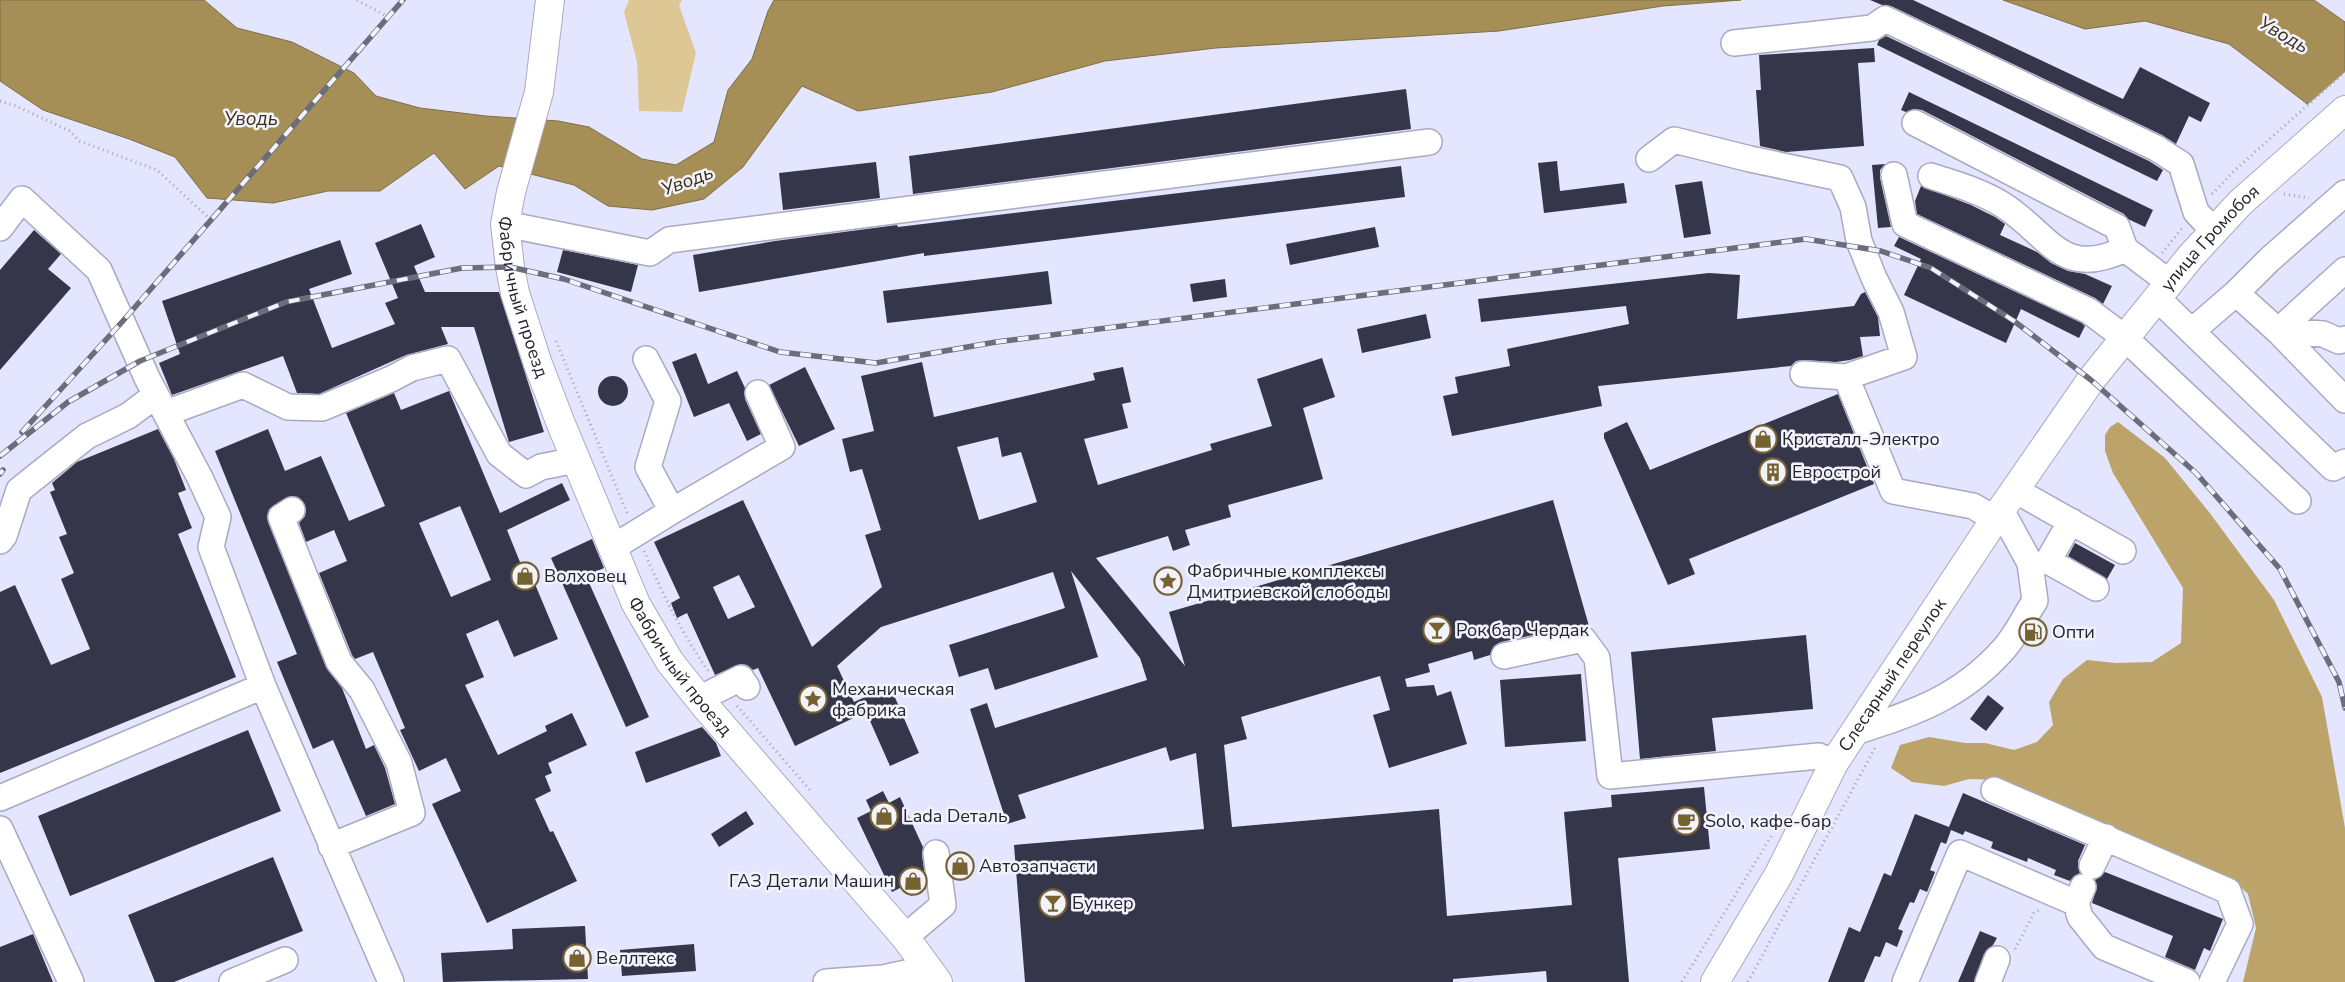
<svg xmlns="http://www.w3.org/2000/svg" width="2345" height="982" font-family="'Nunito Sans',sans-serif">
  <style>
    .green { fill: #ddc895 }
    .forest { fill: #bba36a }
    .water { fill: #a58f56; stroke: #7e6f49 }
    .pier { fill: #e4e5fe }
    .building { fill: #36364a; fill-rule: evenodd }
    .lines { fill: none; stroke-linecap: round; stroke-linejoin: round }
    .minor-casing { stroke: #a9a9c1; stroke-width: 28 }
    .major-casing { stroke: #a9a9c1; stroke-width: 30 }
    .path { stroke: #a1a2b5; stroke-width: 3; stroke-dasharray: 1 4; stroke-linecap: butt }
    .minor { stroke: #fff; stroke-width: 25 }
    .major { stroke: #fff; stroke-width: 28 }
    .rail-casing { stroke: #6c6d7c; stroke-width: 5.5 }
    .rail { stroke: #f3f3fd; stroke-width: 4; stroke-dasharray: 11; stroke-linecap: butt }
    .labels { text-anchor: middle; stroke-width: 5; stroke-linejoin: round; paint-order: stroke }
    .street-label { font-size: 18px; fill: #23232c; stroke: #f3f3fd }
    .poi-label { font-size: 18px; fill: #23232c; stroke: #f3f3fd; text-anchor: start }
    .water-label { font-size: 19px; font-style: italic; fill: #392e14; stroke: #f3f3fd }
  </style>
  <rect width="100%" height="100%" fill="#e4e5fe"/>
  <path class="green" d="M629,0H682L679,5L696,53L682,112L639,111L637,62L624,12Z"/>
  <path class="forest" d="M2118,422L2165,458L2209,512L2274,600L2322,697L2345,828V982H2243L2256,928L2248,894L2233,880L1998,780L1969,779L1944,786L1912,782L1891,768L1900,745L1929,737L1965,743H1985L2014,750L2037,742L2053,725L2049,702L2063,679L2087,660L2116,663L2152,662L2181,643L2183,588L2113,473L2105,451V435L2110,427Z"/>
  <path class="water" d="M0,0H204L237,28L292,42L354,73L376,96L420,108L486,116L558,121L589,127L642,159L676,165L714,142L728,90L752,59L768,11L774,0H1741L1663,6L1499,31L1216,48L1105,61L992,92L858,111L802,86L743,167L704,199L652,210L608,206L574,185L499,166L465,189L434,153L380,191H328L273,203L207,198L175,157L129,139L43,110L0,81Z
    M2003,0H2314L2345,22V133L2229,44L2145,21L2085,29Z"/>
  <path class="pier" d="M2345,72V136L2306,106Z"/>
  <path class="building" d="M1870,0H1913L2123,99L2140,67L2210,103L2201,122L2189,116L2176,144L2162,135L1891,6L1882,5Z
    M1886,36L2149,161L2163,170L2157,181L1877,45L1879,40Z
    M1874,48L1875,62L1858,63L1864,146L1786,152L1760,146L1756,90H1761L1759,55Z
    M1406,89L1411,129L913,194L909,156Z
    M1909,92L2153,210L2145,227L2128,219L2124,214L1922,110L1914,109L1906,112L1901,110Z
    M1557,161L1560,191L1624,183L1627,203L1544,213L1538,163Z
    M876,162L880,198L783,210L779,173Z
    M1885,164L1880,170V178L1891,227L1878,228L1872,165Z
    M1401,166L1405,197L924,256V253L699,292L693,255L775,241L897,225L898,227Z
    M1702,181L1711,234L1684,238L1675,185Z
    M1921,186L1971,205L1995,217L2005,224L2000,235L2037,252L2051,263L2068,271L2085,274L2112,286L2103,304L2095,298L1917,214L1915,201Z
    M421,224L435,257L414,266L425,292H499L544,432L509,442L474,327H441L448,344L406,355L319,394L297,393L283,356L172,395L159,363L180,354L162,301L340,240L352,274L309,289L332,348L395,324L385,303L398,298L375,243Z
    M1375,227L1379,247L1290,265L1286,244Z
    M34,230L61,254L48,269L71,288L0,370V270Z
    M1899,237L2082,323L2085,326L2079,338L2021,309L2006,343L1904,295L1921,259L1894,246Z
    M563,250L638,265L631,292L557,272Z
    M1048,271L1052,304L887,323L883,291Z
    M1709,273L1740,275L1737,319L1854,306L1861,294L1865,292L1878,317L1880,336L1860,337L1863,356L1850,360L1836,362L1804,360L1796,361L1791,366L1598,386L1602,406L1452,436L1443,396L1458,393L1455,377L1510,366L1507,349L1629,324L1626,306L1481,322L1478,299Z
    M1225,279L1227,297L1193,302L1190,284Z
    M1426,314L1431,338L1362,353L1357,329Z
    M696,353L708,384L737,371L745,388V399L761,434L747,441L729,403L694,417L672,362Z
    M1322,358L1335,397L1303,408L1323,479L1228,505L1231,517L1185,530L1190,545L1173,551L1168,536L1096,558L1185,666L1169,612L1553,500L1589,626L1580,625L1501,642L1494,646L1490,655L1474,660L1472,651L1428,664L1430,672L1405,679L1407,687L1434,685L1437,696L1451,691L1467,744L1389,768L1373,715L1390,710L1380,676L1241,717L1247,739L1224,745L1232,827L1439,809L1447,916L1572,905L1564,812L1612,807L1611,795L1704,787L1710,849L1618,858L1629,982H1547L1546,971L1453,979V982H1025L1014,845L1204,829L1196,753L1170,761L1166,747L1018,795L1026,818L1007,824L970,709L987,703L995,728L1147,680L1140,658L1071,571L1098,657L995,690L988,668L959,677L949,645L1065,608L1053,572L881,627L837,666L854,702L890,686L919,753L890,766L866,712L795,746L758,668L753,670L747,665L741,664L715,675L687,613L677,618L671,603L680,598L654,542L743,500L812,647L882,587L865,535L881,530L862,469L850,472L842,439L874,431L861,376L922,362L934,417L1095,380L1093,373L1123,367L1131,402L1122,404L1128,428L1084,439L1098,485L1212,450L1210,444L1272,426L1257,379ZM998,437L1002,457L1021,452L1037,502L979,520L957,447ZM739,575L755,607L728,619L713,587Z
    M805,367L835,429L799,446L769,385Z
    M598 391a15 15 0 1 1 30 0a15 15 0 1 1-30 0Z
    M449,391L500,513L562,483L570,500L507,530L522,567L527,565L558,639L514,657L498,620L466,634L484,677L465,685L498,755L547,731L545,726L572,713L587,745L548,763L552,773L545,776L551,791L535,799L550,832L553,831L577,881L487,923L432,804L461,791L446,758L419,771L400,730L405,728L373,652L355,659L352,655L319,573L347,561L334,530L306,542L299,523L305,516L306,509L304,503L298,497L291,496L269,509L268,522L326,667L342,688L366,749L374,745L385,768L395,804L366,816L333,740L313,749L277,662L297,654L215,451L268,429L285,471L321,456L349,521L385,506L346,413L394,393L401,410ZM460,506L491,580L451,597L419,523Z
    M1838,394L1874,484L1689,559L1695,574L1668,585L1604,438V433L1627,422L1650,470Z
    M158,429L174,459L186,490L178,493L192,528L178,534L236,677L0,773V592L15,585L51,665L90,649L61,579L74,573L59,537L67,534L50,492L55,490L52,483L77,462Z
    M592,539L604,568L586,576L649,717L626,727L551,558Z
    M2075,543L2115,565L2107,579L2068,556Z
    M1806,635L1813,709L1712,718L1716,751L1640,759L1631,652Z
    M1581,674L1586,741L1505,747L1500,680Z
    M1988,695L2004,708L1986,731L1970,719Z
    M702,727L716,743L721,756L646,783L635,752Z
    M248,730L281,811L70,896L38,816Z
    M883,791L889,803L900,797L923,847L922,855L925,876L921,878L926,889L911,896L906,885L892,892L857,818L871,811L866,800Z
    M1963,793L2085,845L2078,861L2080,873L2074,876L2070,881L2054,875L2056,870L2028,858L2027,862L1991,848L1993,842L1965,831L1963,835L1951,830L1946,844L1941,842L1930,870L1935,872L1927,892L1920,889L1914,903L1910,902L1898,929L1903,931L1897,947L1886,942L1880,957L1875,956L1864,982H1828L1849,927L1860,932L1884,873L1891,876L1915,814L1949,827Z
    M746,811L754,824L719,847L711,834Z
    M273,857L303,931L174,982H155L128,915Z
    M2105,872L2223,919L2210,951L2204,948L2195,970L2165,957L2173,936L2092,903L2097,886L2095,880Z
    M585,926L588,979L443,982L441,953L513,949L512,929Z
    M1980,931L1997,938L1993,945L1984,954L1974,982H1958Z
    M33,934L53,982H0V947Z
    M694,944L696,971L622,976L620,950Z"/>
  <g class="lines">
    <g class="minor-casing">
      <path id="minor" d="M1734,43L1872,28L1885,19L2156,148L2181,164L2196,212L2214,231
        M1915,123L2117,227L2125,249L2170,283
        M1649,159L1674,140L1750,159L1840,178L1853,207L1859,241L1874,278L1891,312L1904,357L1846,377
        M1894,175L1905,224L2089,311L2125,338L2298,501
        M1931,176C1955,184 1981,191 2003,205C2050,235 2061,280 2125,249
        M505,224L650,253L669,240L1429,142
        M0,228L22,199L99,270L147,378L200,478L218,517L211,547L263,686L391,982
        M2345,270L2278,331L2345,400
        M2236,293L2269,260L2345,193
        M2157,298L2333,468L2345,462
        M2192,331L2236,293L2278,331L2323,334L2339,341L2345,339
        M1803,374L1846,377L1893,491L1973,506L1995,519
        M166,413L243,385L288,407L322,408L391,379L412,368L448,359L499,454L526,475L541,467L576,460
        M2015,490L2123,551
        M292,510L281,517L339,662L362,690L399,763L412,813L331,846
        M672,511L782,447L758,393
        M2071,521L2048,561L2096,588
        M0,541L4,536L19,490L87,436L128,416L156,395
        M612,548L672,511L648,467L668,401L646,359
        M1504,656L1583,639L1597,658L1610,776L1819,756L1834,763
        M699,699L741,678L747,687
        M1855,732C1913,713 1958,699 2001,652C2015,638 2024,617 2035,601L2030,563L2001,510
        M1994,790L2228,891L2240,924L2212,982
        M0,798L263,686
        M0,829L71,982
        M2092,866L2106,837
        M2076,903L2080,917L2104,947L2187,982
        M905,937L943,905L936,853
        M232,982L285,960
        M826,982L883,978L929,968
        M1905,982L1960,853L2076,903L2083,887
        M1988,982L1997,959"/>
    </g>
    <g class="major-casing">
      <g id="major">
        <path id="s1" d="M550,0L539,92L511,192L505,224L510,267L515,293L538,364L561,424L636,604L670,662L705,706L905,937L938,982"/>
        <path id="s2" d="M1715,982L1779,874L1834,763L2001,510L2091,380L2191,256L2240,203L2345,110"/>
      </g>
    </g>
    <path class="path" d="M357,0L388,17
      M0,101L16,106L70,131L79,141L157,170L211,220
      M2212,194L2236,169L2345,72
      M2284,194L2309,198
      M2162,253L2183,227
      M556,341L628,515
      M644,551C662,593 682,634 709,672
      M737,706L810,790
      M2015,949L2034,913L2041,909
      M1682,982L1772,835
      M1748,982L1875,748"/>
    <use href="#minor" class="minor"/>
    <use href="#major" class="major"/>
    <g class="rail-casing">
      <path id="rail" d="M22,432L122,322L403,0
        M0,456L68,402L140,361L286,302L462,268L510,267L564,279L780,352L876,363L996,342L1806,239L1881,251L1931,268L2014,321L2091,380L2196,473L2280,569L2339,682L2345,708
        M0,474L3,470"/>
    </g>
    <use href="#rail" class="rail"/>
  </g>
  <defs>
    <g id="shop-ring" transform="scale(1.4375)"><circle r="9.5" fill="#f3f3fd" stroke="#756230" stroke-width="1.5"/><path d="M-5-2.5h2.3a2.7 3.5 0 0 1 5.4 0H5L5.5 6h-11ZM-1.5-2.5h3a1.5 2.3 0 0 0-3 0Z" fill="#756230"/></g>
    <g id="building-ring" transform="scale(1.4375)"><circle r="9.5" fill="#f3f3fd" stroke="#756230" stroke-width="1.5"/><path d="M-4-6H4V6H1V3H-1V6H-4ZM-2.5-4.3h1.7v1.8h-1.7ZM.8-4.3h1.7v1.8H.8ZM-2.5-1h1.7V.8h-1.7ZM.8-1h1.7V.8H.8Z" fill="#756230"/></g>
    <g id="sight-ring" transform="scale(1.4375)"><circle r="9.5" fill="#f3f3fd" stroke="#756230" stroke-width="1.5"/><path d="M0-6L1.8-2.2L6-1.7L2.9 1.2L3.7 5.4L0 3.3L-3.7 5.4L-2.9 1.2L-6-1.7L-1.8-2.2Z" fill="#756230"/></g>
    <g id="bar-ring" transform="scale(1.4375)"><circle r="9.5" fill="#f3f3fd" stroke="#756230" stroke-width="1.5"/><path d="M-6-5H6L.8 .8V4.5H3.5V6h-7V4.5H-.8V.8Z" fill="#756230"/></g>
    <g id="fuel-ring" transform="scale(1.4375)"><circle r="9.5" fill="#f3f3fd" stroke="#756230" stroke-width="1.5"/><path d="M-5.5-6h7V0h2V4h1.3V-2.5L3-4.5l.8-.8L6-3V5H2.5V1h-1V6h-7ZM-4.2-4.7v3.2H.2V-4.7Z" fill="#756230"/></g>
    <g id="cafe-ring" transform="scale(1.4375)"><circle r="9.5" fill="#f3f3fd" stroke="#756230" stroke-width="1.5"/><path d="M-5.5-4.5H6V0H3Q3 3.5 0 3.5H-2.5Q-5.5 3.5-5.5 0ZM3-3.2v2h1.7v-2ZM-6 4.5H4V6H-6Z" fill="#756230"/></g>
  </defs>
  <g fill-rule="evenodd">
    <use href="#shop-ring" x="1763" y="439"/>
    <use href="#building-ring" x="1773" y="472"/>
    <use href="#shop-ring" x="525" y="576"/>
    <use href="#sight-ring" x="1168" y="581"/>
    <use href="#bar-ring" x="1437" y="630"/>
    <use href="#fuel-ring" x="2033" y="632"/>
    <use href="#sight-ring" x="813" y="699"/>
    <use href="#shop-ring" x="884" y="816"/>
    <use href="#cafe-ring" x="1686" y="821"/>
    <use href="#shop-ring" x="960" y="866"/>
    <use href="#shop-ring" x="913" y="881"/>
    <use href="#bar-ring" x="1053" y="903"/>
    <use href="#shop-ring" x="577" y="958"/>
  </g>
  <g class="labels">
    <g class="street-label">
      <text dy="6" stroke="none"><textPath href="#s2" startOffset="896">улица Громобоя</textPath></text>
      <text dy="6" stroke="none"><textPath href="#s1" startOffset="304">Фабричный проезд</textPath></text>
      <text dy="6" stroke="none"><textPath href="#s1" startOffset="709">Фабричный проезд</textPath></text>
      <text dy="6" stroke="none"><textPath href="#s2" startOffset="355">Слесарный переулок</textPath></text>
    </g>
    <g class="poi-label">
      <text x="1782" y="445">Кристалл-Электро</text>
      <text x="1792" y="478">Еврострой</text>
      <text x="1187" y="577">Фабричные комплексы<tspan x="1187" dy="21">Дмитриевской слободы</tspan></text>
      <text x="544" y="582">Волховец</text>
      <text x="1456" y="636">Рок бар Чердак</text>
      <text x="2052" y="638">Опти</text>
      <text x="832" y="695">Механическая<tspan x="832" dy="21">фабрика</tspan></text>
      <text x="903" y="822">Lada Dеталь</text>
      <text x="1705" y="827">Solo, кафе-бар</text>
      <text x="979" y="872">Автозапчасти</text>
      <text x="894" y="887" text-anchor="end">ГАЗ Детали Машин</text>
      <text x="1072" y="909">Бункер</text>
      <text x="596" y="964">Веллтекс</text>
    </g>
    <g class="water-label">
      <text transform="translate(2284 34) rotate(30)" y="7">Уводь</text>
      <text x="251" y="125">Уводь</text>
      <text transform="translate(687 180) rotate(-20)" y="7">Уводь</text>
    </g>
  </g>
</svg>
